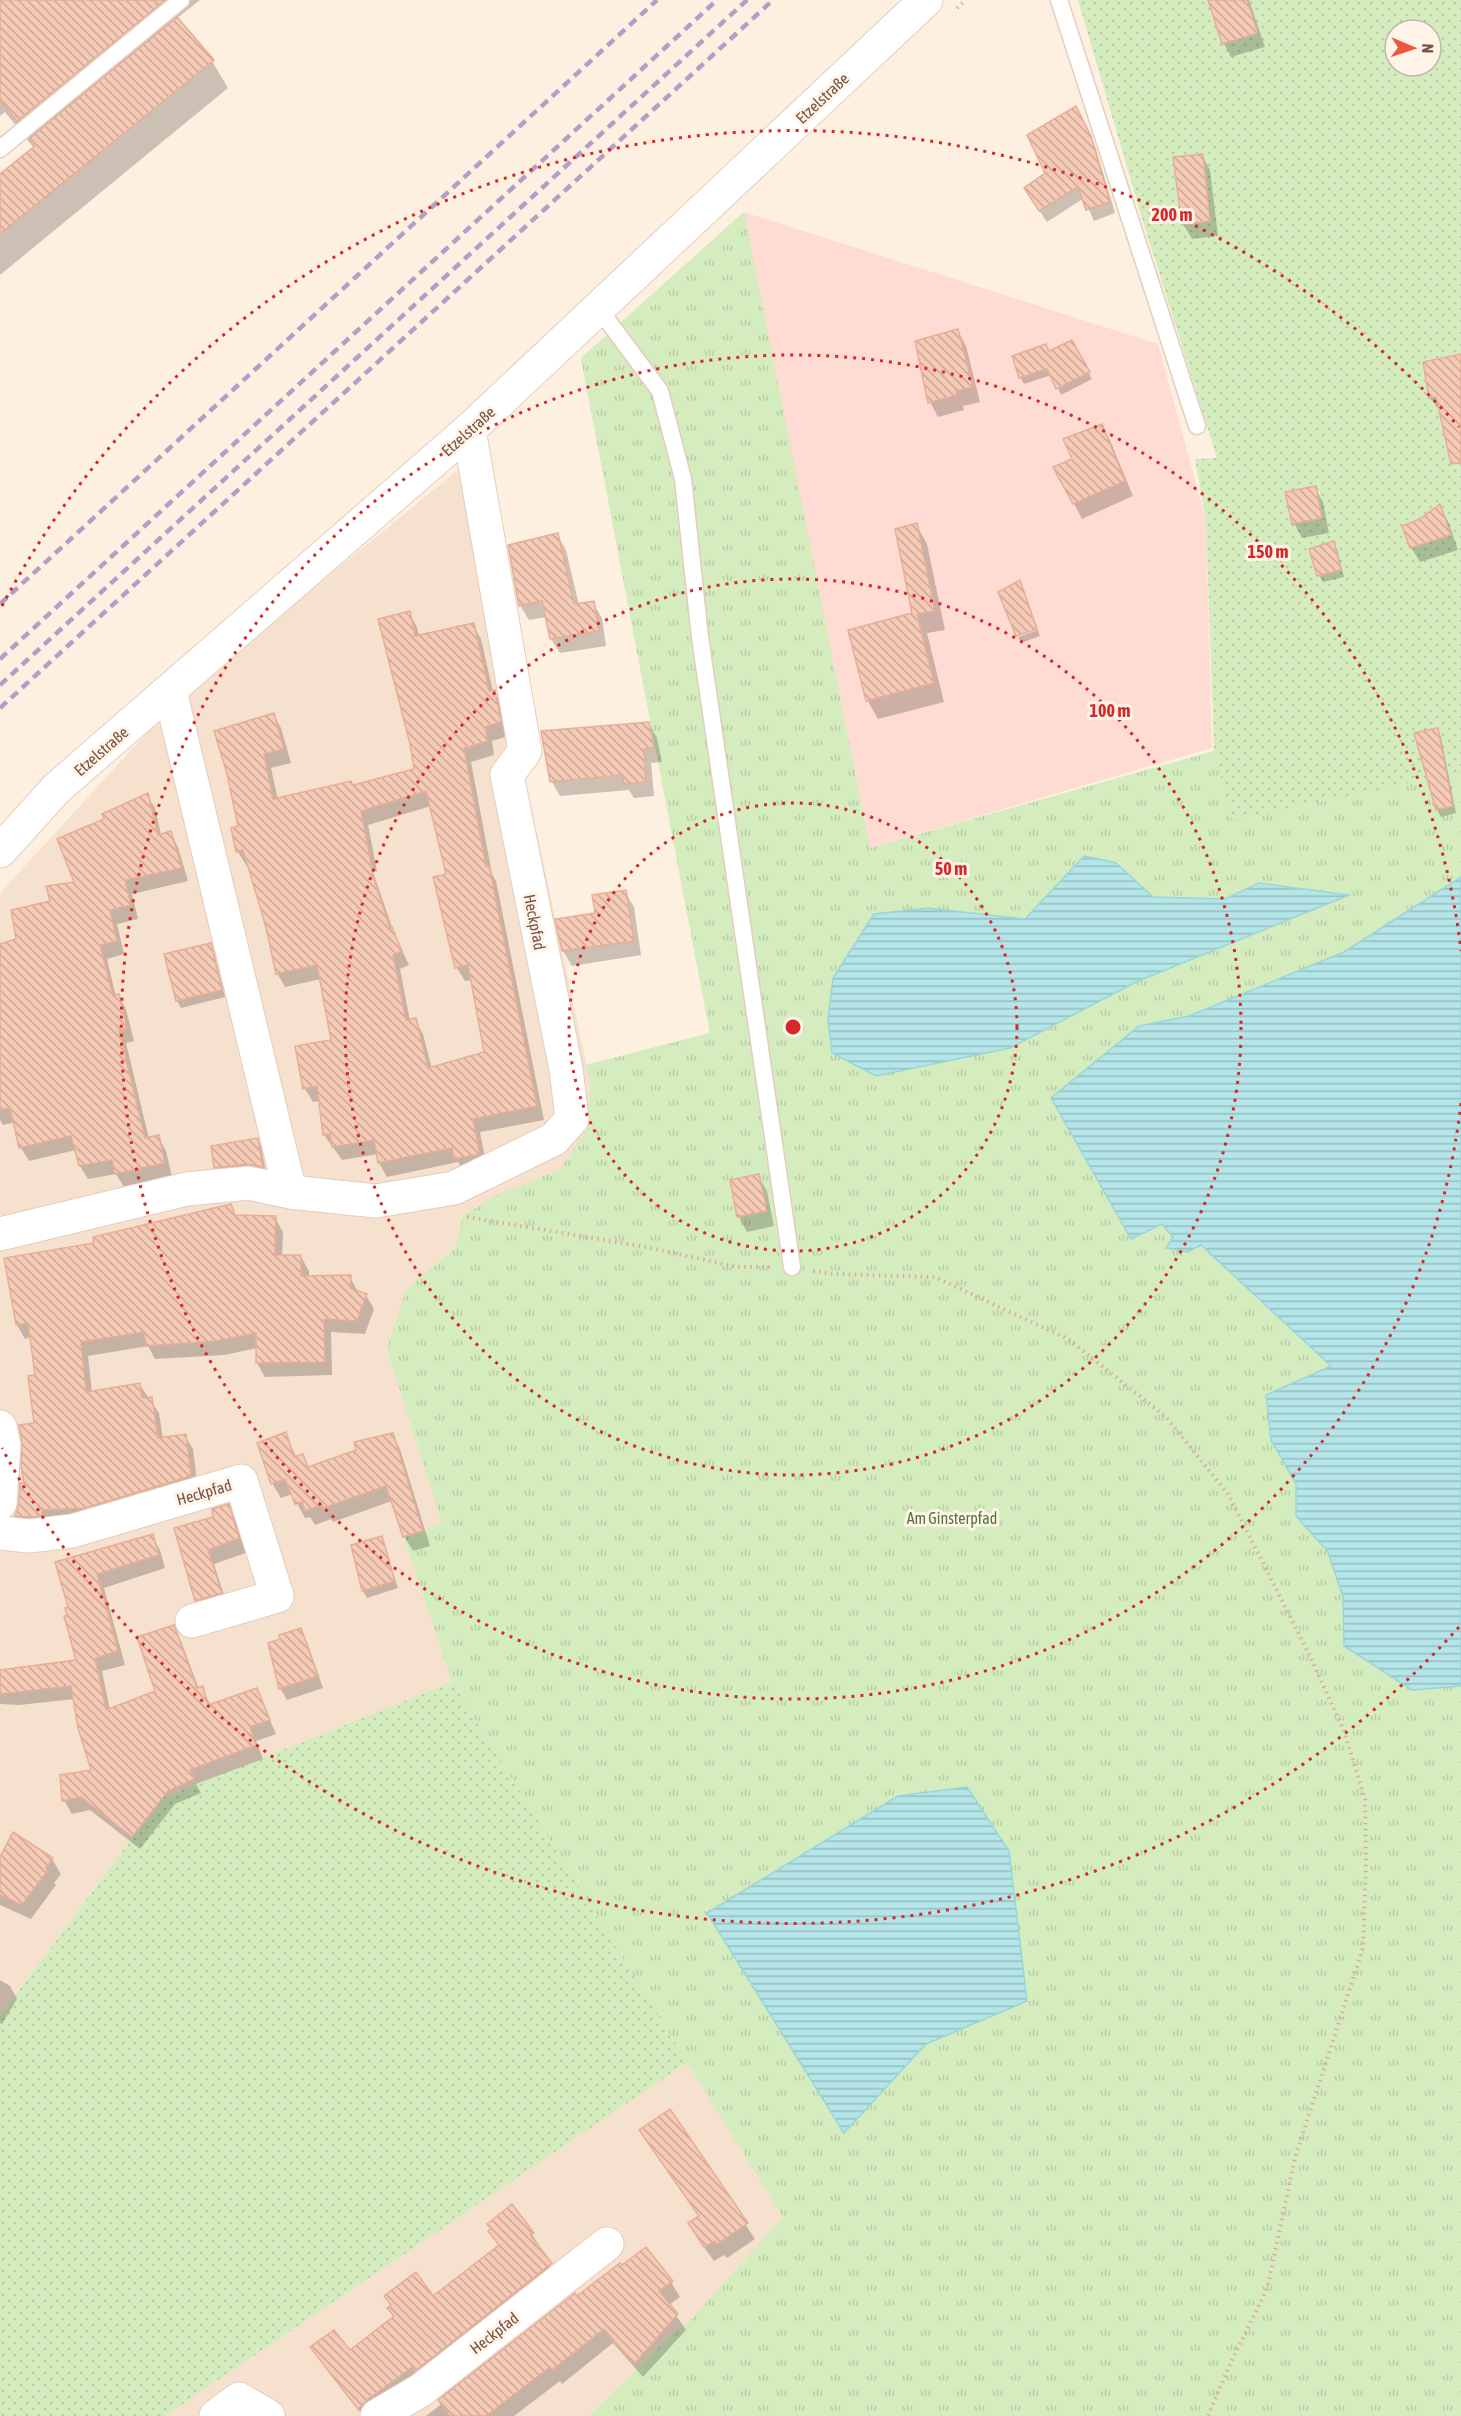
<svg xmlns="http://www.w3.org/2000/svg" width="1461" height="2416" font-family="'Asap Condensed',sans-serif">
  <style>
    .residential { fill: #f6e0ce }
    .commercial { fill: #ffdcd3 }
    .grass { fill: url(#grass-dots); fill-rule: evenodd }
    .park { fill: url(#park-tufts) }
    .water { fill: url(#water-rules); stroke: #99d6da; stroke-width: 1.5 }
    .shadow { fill: #0003; fill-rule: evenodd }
    .building { fill: url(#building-back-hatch); stroke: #e8ae95; stroke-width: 1.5; fill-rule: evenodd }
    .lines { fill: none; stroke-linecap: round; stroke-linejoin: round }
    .service-casing { stroke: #e4cdbe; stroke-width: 19 }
    .minor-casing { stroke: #e4cdbe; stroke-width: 35 }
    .path { stroke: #d9ad99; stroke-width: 4; stroke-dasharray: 1.5 4.5; stroke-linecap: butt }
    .service { stroke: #fff; stroke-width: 16 }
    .minor { stroke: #fff; stroke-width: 33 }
    .rail { stroke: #b19fc7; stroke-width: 4.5; stroke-dasharray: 9 6; stroke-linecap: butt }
    .ring { fill: none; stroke: #d62828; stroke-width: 3; stroke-dasharray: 3 6 }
    .labels { text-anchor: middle; stroke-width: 6; stroke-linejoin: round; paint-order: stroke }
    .street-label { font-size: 16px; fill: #765346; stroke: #fff4e7 }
    .park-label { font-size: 16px; fill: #52763b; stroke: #fff4e7 }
    .centre { fill: #d62828; stroke: #fff4e7; stroke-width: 3 }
    .ring-label { font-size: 18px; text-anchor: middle; font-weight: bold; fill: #d62828; stroke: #fff4e7; stroke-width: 6; stroke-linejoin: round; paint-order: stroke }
  </style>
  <defs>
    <pattern id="grass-dots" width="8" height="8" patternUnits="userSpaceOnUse" patternTransform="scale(1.5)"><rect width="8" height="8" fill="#d4ecbe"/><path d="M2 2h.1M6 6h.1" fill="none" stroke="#b9cca5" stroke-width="1.8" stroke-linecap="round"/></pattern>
    <pattern id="park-tufts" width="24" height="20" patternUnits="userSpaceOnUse" patternTransform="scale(1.5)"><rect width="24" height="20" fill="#d4ecbe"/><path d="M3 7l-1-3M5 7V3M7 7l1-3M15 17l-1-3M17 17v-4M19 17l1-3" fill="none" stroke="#b9cca5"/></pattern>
    <pattern id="water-rules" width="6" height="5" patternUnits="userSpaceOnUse" patternTransform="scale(1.5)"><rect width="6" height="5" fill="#b4e5e8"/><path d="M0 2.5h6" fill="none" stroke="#97bcbe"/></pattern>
    <pattern id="building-back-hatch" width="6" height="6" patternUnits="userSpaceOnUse" patternTransform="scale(1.5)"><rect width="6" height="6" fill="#f5cab6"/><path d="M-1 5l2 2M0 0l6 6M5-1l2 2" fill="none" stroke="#cba796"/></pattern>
  </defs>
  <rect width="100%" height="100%" fill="#fef0e0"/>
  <path class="residential" d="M459,469L590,1081L588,1127L560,1171L498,1194L463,1216L456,1247L406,1290L387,1349L442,1523L404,1537L452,1682L162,1798L0,2016V893L178,699Z
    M688,2061L783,2217L687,2324L673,2334L589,2416H165Z"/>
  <path class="commercial" d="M744,212L1158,344L1206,520L1212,748L870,848Z"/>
  <path class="grass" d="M1078,0H1461V2416H589L673,2334L687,2324L783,2217L688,2062L165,2416H0V2016L162,1798L452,1682L404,1537L442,1523L387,1349L406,1290L456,1247L463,1216L498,1194L560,1170L588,1127L590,1081L586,1065L710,1033L581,358L744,212L870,848L1214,751L1206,520L1195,459L1217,458L1141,215ZM1395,30H1431V66H1395Z"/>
  <path class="park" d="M744,212L870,848L1214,751L1232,820L1461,772V2416H589L673,2334L687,2324L783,2217L452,1682L404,1537L442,1523L387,1349L406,1290L456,1247L463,1216L498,1194L560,1170L588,1127L590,1081L586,1065L710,1033L581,358Z"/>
  <path class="water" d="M1084,856L1116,863L1153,897L1225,899L1259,883L1349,895L1136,982L1010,1048L876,1076L832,1053L828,1019L833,978L874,914L928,908L1025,919Z
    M1461,877V1686L1412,1690L1344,1646L1343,1597L1328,1552L1296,1516V1484L1271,1440L1266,1395L1331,1366L1201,1245L1188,1252L1166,1248L1173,1237L1162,1224L1131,1239L1051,1098L1139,1026L1189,1016L1344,952Z
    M967,1787L1009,1851L1027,2001L926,2044L844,2133L707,1913L898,1796Z"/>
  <path class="shadow" d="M0,0H200L176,19L212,61L228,88L0,275V176L34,148L5,112L0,116Z
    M1209,0H1249L1265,47L1231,57L1224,44Z
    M1082,120L1096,149L1115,213L1094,221L1084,198L1047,222L1032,200Z
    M1202,155L1210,170L1218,236L1192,239L1183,224Z
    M958,331L966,346L980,402L963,406L964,410L938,417L930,402Z
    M1071,342L1092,379L1061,395L1052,375L1024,384L1020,377L1050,353Z
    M1461,360V443L1431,398L1425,363Z
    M1101,425L1110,440L1133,496L1082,519L1055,467L1074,460Z
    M1315,488L1323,502L1329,533L1302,538L1294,523Z
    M1440,507L1448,521L1458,550L1420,562L1411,547L1421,521Z
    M916,524L927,544L945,630L927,633L944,702L878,719L867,700L914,614Z
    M557,535L566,550L579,605L593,603L602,618L606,646L560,653L551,639L547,617L529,620L520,605Z
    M1333,542L1337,549L1344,577L1323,582L1319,575Z
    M1020,582L1037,627L1017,634Z
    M409,613L417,627L419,636L473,625L481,639L493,692L503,705L508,736L492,741L494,755L471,762L492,874L496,881L544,1120L480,1132L487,1167L464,1173L458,1162L387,1177L379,1163L378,1154L342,1160L324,1135L320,1101L313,1102L305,1089L333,1041L321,979L285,987L277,973L249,864L246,865L238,852L233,829L240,828L273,714L281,728L291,763L271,768L278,800L353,786L415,770ZM431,806L447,875L457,968L465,981L472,980L486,1053L432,1069L423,1034L415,1020L410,1021L400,969L409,965L394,933L373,872L377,871L368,825Z
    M1038,630L1040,636L1021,643L1018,637Z
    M649,724L657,738L662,762L651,763L654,796L634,798L629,790L560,796L552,782Z
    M1437,730L1441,737L1456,813L1441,817L1437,810L1416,734Z
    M147,795L155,808L161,835L170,833L178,847L188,881L132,894L138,919L117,924L124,954L107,959L116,997L119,996L126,1009L134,1041L126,1043L149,1139L158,1137L166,1151L172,1177L124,1187L116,1174L88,1179L80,1166L76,1150L29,1161L21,1148L15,1122L3,1125L0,1120V946L18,940L52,902L76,883L106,819Z
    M625,892L634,907L641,955L572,966L563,951L557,920L597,914Z
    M210,945L214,952L225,997L181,1008L177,1001L166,955Z
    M257,1139L261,1146L266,1173L219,1174L215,1167Z
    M758,1176L767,1191L774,1226L747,1232L739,1217L731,1182Z
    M231,1206L236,1216L275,1218L283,1232L282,1256L301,1257L309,1271V1278L350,1277L358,1292L366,1295L374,1309L365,1334L331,1332L332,1375L265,1377L257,1363V1348L224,1355L155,1359L148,1346L88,1356L92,1393L140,1385L159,1413L163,1439L185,1436L193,1449L198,1490L24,1529L16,1516L26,1485L36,1424L37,1376L31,1337L25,1339L17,1325L96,1245Z
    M285,1434L297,1458L302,1456L309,1468L358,1451L392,1434L400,1449L430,1546L413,1551L404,1536L392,1501L333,1522L331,1519L315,1525L310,1517L305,1518L292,1494L281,1498L272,1483Z
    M228,1506L236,1520L246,1553L214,1564L228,1607L204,1614L196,1600L214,1518Z
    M152,1536L160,1550L165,1568L104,1588L125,1665L102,1671L110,1710L157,1692L173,1627L181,1641L199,1689L202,1688L211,1706L257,1690L276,1734L256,1741L263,1759L196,1784L201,1793L175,1804L140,1849L90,1810L72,1814L64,1800L93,1771L75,1699L19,1705L0,1704V1671L78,1661L69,1617L70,1608L57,1563Z
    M381,1537L398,1588L367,1598L363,1591Z
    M300,1630L307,1642L323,1688L287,1700L280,1688Z
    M52,1859L61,1874L54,1883L56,1885L31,1919L0,1905V1860Z
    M0,1980L10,1986L17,1999L2,2024L0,2023Z
    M670,2111L755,2239L727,2258L724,2255L714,2261L698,2239L690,2224L700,2217L641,2131Z
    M490,2232L532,2234L540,2247L538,2248L558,2278L363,2416L320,2361L312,2347L350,2352L394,2317L389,2308L433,2298L500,2247Z
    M671,2282L680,2297L669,2305L686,2330L643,2377L613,2343L562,2384L560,2381L514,2416H426L577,2299Z"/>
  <path class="building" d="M0,0H163L164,1L17,121L0,100Z
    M1208,0H1247L1258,33L1222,44Z
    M177,17L214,60L0,234V174L36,145L30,138Z
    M1076,106L1091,136L1110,202L1086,210L1078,187L1039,211L1024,188L1045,173L1027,135Z
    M1203,154L1210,221L1182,225L1173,157Z
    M958,329L973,387L956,391L957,395L928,403L915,341Z
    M1072,340L1090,372L1056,389L1047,369L1019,378L1012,356L1046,344L1049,351Z
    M1461,354V463L1451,464L1436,397L1429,398L1423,362Z
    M1102,424L1125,481L1073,504L1053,467L1072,459L1063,439Z
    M1316,486L1322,518L1292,524L1285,492Z
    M1440,504L1451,535L1410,548L1402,526L1420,519Z
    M917,523L935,611L917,614L934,683L866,701L848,630L912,613L895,529Z
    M558,533L574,604L594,601L599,631L550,639L542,601L519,606L508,545Z
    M1334,541L1341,570L1317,576L1309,549Z
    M1020,580L1037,629L1016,636L998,592Z
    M410,611L415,636L474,623L489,691L495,690L501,722L485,727L488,741L464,748L486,866L489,865L537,1106L473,1119L480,1154L454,1159L452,1148L378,1163L374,1140L332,1147L330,1134L323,1135L317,1086L303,1089L295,1046L331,1040L317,965L276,974L266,927L243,850L236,852L231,828L238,826L227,774L214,731L274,713L284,749L264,754L273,799L351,781L353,785L414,769L410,744L378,619ZM426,791L446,874L433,877L455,968L468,965L484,1052L428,1068L416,1018L406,1020L393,955L402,951L392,927L390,928L374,879L361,811Z
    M649,722L654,748L644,749L646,782L624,784L623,775L550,782L541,731Z
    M1438,728L1453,806L1436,810L1414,733Z
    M148,793L158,835L171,831L182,868L125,880L131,905L110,910L117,941L100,945L113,996L119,994L127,1028L119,1030L145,1138L159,1135L165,1163L115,1174L112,1160L79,1166L71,1136L19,1148L10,1108L0,1110V944L16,939L11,910L50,901L46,886L74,882L57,839L104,819L102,814Z
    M626,890L634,941L562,951L555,919L595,913L592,895Z
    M211,943L222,990L176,1001L164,954Z
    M258,1138L263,1167L247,1164L214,1168L211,1146Z
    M759,1174L767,1211L737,1217L730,1180Z
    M231,1204L235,1215L276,1216L275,1255H301V1276L351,1275L350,1288L367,1294L357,1321L324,1319L325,1362L256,1363V1333L216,1341L146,1346L144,1332L81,1342L86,1392L140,1383L142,1398L152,1397L158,1438L186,1434L191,1476L85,1508L42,1510V1516L32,1517L15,1516L19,1504L20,1483H24L21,1466L22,1442L19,1425L34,1423L28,1376L35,1375L28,1323L16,1325L4,1258L94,1243L93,1237Z
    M286,1432L294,1457L303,1454L308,1467L356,1450L354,1442L393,1433L423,1531L403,1537L386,1486L323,1508L322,1505L305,1511L302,1502L295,1504L285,1479L271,1484L257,1443Z
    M229,1504L239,1538L208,1550L222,1593L195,1601L174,1528L213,1517L212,1509Z
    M153,1534L159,1555L97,1574L118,1651L95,1658L106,1710L155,1691L137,1637L174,1625L197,1688L203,1686L208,1705L257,1688L270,1720L250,1727L256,1745L190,1770L194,1779L168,1791L132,1837L81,1797L62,1801L60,1775L91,1770L78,1728L71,1686L0,1694V1670L76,1660L64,1616H67L65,1608L68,1607L55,1562Z
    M382,1536L395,1581L362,1591L351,1545Z
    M301,1628L318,1676L279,1689L268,1643L280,1639L279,1635Z
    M13,1832L53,1858L46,1868L48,1870L22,1905L0,1895V1857Z
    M670,2109L748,2223L717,2244L715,2241L704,2247L688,2223L699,2216L639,2130Z
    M512,2204L534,2233L530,2235L552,2263L415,2371L412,2367L367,2400L358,2409L310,2347L334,2330L350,2350L394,2316L387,2308L391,2305L384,2296L416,2272L433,2296L499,2245L488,2231L491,2229L487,2224Z
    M646,2247L673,2281L659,2291L678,2314L634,2364L604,2329L552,2370L550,2367L486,2416H450L438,2400L575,2293L577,2296L620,2263L622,2265Z"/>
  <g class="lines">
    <g class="service-casing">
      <path id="service" d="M1059,0L1197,426
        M0,149L181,0
        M599,309L660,391L683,479L700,637L792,1267"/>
    </g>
    <g class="minor-casing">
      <path id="minor" d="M170,691L290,1192
        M0,851L57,788L469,430L926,0
        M0,1234L187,1189L249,1183L290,1192L376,1201L454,1188L554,1139L572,1119L566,1069L507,775L525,751L469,430
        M0,1427L4,1446L0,1503
        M0,1533L29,1536L72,1531L241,1481L277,1596L192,1621
        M216,2416L239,2399L268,2416
        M377,2416L421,2390L607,2244"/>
    </g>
    <path class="path" d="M957,8L966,0
      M467,1217L646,1247L737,1267H770
      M813,1271L834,1274L935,1277L1068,1339L1166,1417L1228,1494L1306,1648L1344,1731L1365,1799L1366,1863L1363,1948L1295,2158L1267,2289L1231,2362L1208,2416"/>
    <use href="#service" class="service"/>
    <use href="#minor" class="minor"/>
    <path class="rail" d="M0,604L657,0
      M0,659L717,0
      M0,685L747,0
      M0,708L773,0"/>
  </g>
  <g class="ring">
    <circle cx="793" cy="1027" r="224"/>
    <circle cx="793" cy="1027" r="448"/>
    <path d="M1461 1103A672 672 0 1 1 1461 951"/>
    <path d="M1459 1627A896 896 0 0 1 2 1448M2 606A896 896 0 0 1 1459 427"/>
  </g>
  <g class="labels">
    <g class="street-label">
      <text transform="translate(822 98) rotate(-43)" y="6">Etzelstraße</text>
      <text transform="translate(468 431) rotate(-42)" y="6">Etzelstraße</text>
      <text transform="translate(101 751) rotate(-41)" y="6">Etzelstraße</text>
      <text transform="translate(535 922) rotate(79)" y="6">Heckpfad</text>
      <text transform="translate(204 1492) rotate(-16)" y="6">Heckpfad</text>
      <text transform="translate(494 2333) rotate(-38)" y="6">Heckpfad</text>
    </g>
    <g class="park-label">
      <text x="952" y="1524">Am Ginsterpfad</text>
    </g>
  </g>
  <circle cx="793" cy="1027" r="9" class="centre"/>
  <g class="ring-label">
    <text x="1172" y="221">200 m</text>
    <text x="1268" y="558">150 m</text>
    <text x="1110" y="717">100 m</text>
    <text x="951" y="875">50 m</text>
  </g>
  <g transform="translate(1413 48) rotate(92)"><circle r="28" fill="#fff4e7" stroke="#c8b4a7" stroke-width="1.5"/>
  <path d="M0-4.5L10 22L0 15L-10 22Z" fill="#f0563d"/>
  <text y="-9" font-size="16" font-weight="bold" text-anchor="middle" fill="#765346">N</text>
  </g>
</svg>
